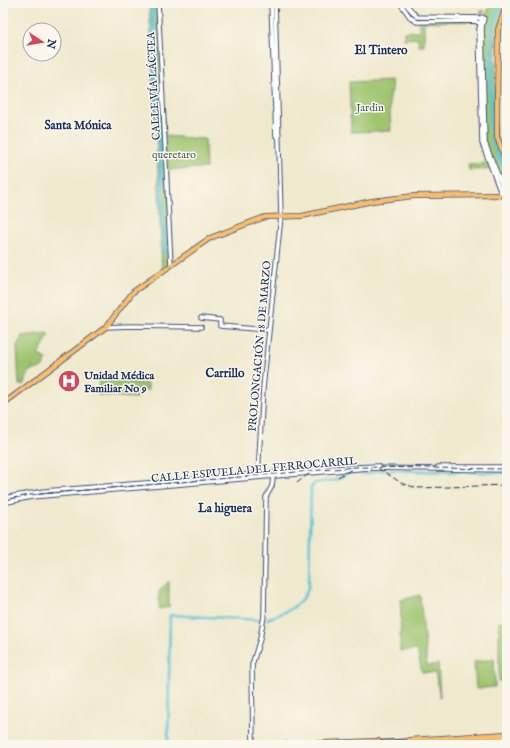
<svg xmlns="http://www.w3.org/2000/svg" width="510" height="748" font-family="'IM FELL English',serif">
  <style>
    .green { fill: #9ec46e; stroke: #5c7a66 }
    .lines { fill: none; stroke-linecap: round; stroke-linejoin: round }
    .canal { stroke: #59c3d5; stroke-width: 2.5 }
    .river { stroke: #59c3d5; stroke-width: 4 }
    .minor-casing { stroke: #3b4b6f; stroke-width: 5.5 }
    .major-casing { stroke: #3b4b6f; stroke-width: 6 }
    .highway-casing { stroke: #3b4b6f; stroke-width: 8 }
    .minor { stroke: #fff; stroke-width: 3.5 }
    .major { stroke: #f9be6d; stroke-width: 4.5 }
    .highway { stroke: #f9be6d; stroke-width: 5.5 }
    .rail { stroke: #1b2f5e; stroke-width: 1; stroke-dasharray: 6 3; stroke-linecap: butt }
    .labels { text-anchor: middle; stroke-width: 3; stroke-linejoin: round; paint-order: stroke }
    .street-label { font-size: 11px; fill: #1b2f5e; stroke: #fbf7ec }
    .park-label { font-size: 11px; fill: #425c63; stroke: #fbf7ec }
    .poi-label { font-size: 11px; font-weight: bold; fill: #1b2f5e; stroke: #fbf7ec; text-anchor: start }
    .neighbourhood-label { font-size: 12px; font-weight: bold; fill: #1b2f5e; stroke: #fbf7ec }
  </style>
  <rect width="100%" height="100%" fill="#fbf7ec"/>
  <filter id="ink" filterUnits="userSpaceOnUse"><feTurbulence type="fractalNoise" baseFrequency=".025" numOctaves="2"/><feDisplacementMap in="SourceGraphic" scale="8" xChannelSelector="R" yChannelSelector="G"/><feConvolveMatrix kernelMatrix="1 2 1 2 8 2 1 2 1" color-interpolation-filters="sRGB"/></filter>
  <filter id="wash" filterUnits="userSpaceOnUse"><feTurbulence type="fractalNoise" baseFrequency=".012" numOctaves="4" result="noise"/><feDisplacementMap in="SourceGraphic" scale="16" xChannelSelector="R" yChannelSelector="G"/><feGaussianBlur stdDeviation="0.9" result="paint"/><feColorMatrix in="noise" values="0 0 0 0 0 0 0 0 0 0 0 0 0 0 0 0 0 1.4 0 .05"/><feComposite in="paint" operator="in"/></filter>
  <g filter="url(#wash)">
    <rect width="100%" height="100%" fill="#efe9ce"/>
    <path class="green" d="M149,3H157L165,136L205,139L206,168L168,170L171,265L162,272L159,189Z
      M402,3H406L415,17L481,16V11H485L481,15L482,25L491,3H506L496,37L495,132L507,163V196L503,193L493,169L469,170L468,164L490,163L483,143L479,21L424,22V46H419L418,38L404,39V32L419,31V22L413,18Z
      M391,80L392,92L389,93L391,131L351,132L349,82Z
      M47,333L49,335L38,355L47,359L43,367L32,371L34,368L32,367L23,385H19L17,346L22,336Z
      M99,379L148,384V390H137L136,398L98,395Z
      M169,581V607L159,609V591Z
      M420,595L427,666L438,664L440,697L435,673L422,672L417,650L400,651L401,600Z
      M507,621V681H499V622Z
      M494,659L495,687L476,689L474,662Z"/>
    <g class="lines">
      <path class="canal" d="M267,619C285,613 305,605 309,585L311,487L315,483L336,480L349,473L356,472L366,474L381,470L507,473
        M168,745L170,615L262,620"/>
      <path class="river" d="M152,3L165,252
        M501,3L493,27L490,128L493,142L507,175"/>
    </g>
  </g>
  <g filter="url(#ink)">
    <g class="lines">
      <g class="minor-casing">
        <path id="minor" d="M158,3L171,265
          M271,3L276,136H279
          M400,3L410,17L417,22L475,21L481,24
          M405,3L417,17L484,18L482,27L485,143L506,195
          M482,17L479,29L482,143L502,196
          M201,318L220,320V326L268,330
          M106,327L129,326L201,327
          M438,467H507
          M258,475L263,388L281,216L275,3
          M3,498L45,491L333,468L378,466
          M3,503L31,497L368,468L507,470
          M253,745L252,665L260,639L264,616L266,497L272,486L273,477"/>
      </g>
      <g class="major-casing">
        <path id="major" d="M507,3L498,30L497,116V137L507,163
          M3,404L106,327L133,292L210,238L265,217L302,216L372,201L414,196L507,195
          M409,740L507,734
          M270,745L378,741"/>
      </g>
      <g class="highway-casing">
        <path id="highway" d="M349,745L507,738
          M499,745H507"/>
      </g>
      <use href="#minor" class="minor"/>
      <use href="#major" class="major"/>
      <use href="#highway" class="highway"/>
      <path class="rail" d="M378,468L403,484L418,488L507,485
        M338,477L352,469
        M297,483L311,472
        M3,500L29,495L356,467L507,469"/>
    </g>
  </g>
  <defs>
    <g id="hospital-disc" transform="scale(1.15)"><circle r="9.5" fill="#d1495b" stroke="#fbf7ec"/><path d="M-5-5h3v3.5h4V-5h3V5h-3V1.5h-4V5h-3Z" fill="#fff"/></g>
  </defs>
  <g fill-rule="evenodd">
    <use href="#hospital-disc" x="69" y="381"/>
  </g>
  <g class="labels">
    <g class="street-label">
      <text transform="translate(153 86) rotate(-93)" y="4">CALLE VÍA LÁCTEA</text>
      <text transform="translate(259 346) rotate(-85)" y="4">PROLONGACIÓN 18 DE MARZO</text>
      <text transform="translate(254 469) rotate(-5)" y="4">CALLE ESPUELA DEL FERROCARRIL</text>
    </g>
    <g class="park-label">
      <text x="370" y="111">Jardin</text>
      <text x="174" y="158">queretaro</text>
    </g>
    <g class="poi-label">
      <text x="84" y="379">Unidad Médica<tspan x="84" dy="13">Familiar No 9</tspan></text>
    </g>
    <g class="neighbourhood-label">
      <text x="381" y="54">El Tintero</text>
      <text x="78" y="129">Santa Mónica</text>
      <text x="225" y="377">Carrillo</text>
      <text x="225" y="512">La higuera</text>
    </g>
  </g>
  <rect width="510" height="748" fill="none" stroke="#fbf7ec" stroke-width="16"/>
  <g transform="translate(42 42) rotate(102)"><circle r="19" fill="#fbf7ec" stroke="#a1a7b3"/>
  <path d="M0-3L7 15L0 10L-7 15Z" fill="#d1495b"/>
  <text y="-6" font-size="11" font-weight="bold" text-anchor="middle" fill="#1b2f5e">N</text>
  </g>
</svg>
